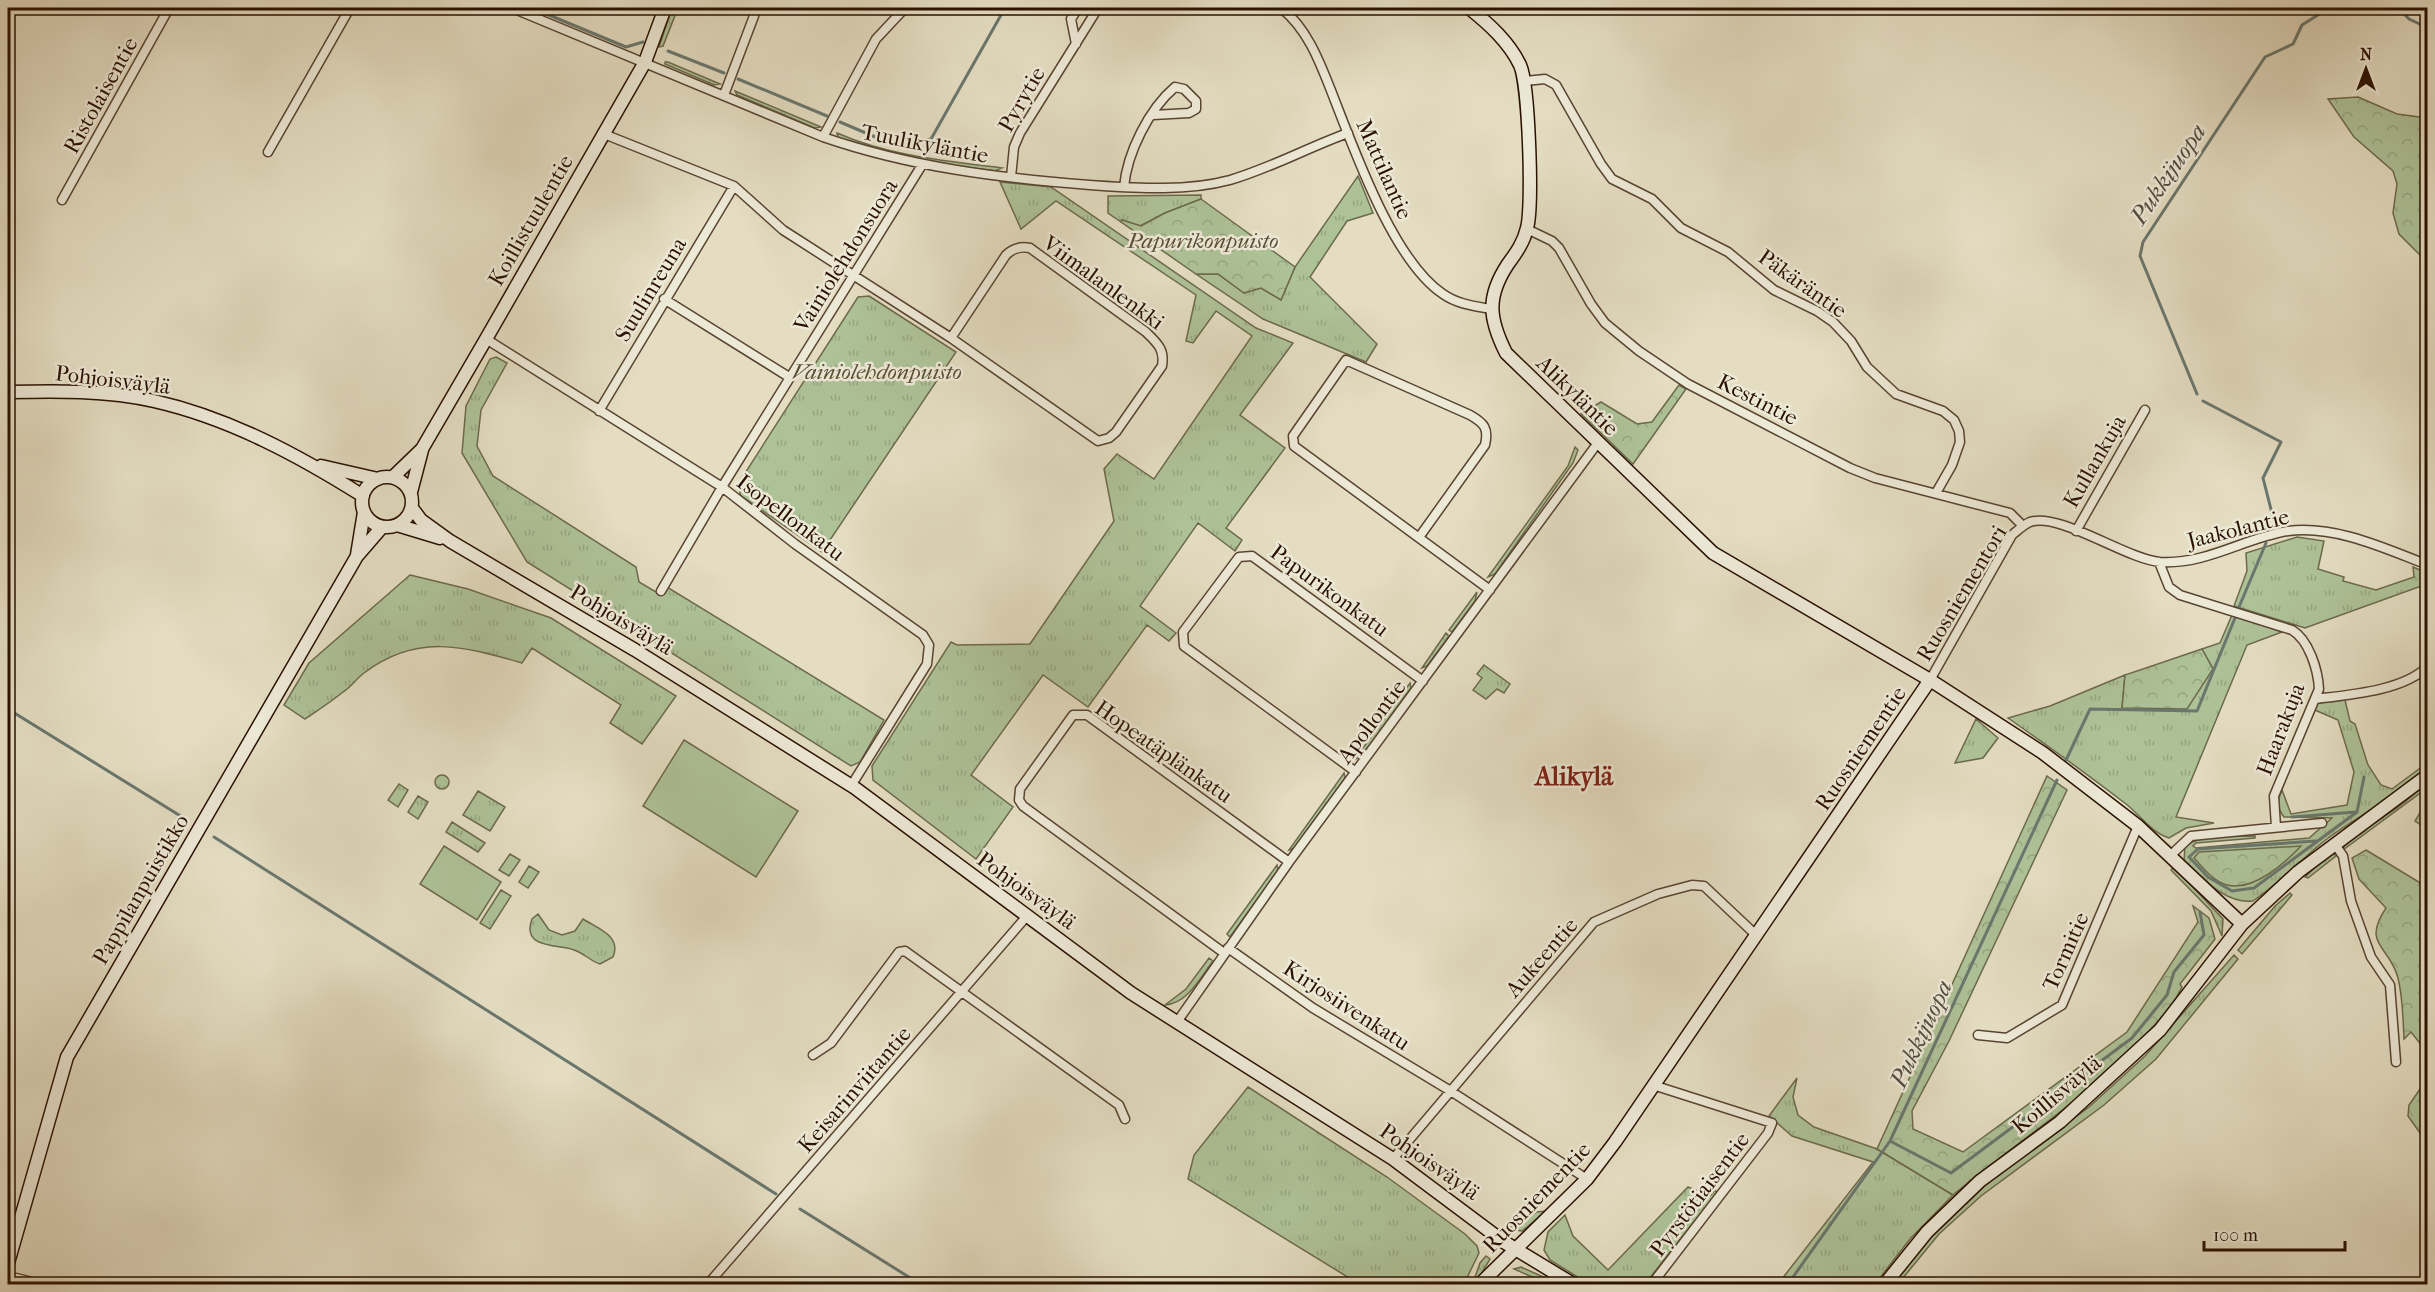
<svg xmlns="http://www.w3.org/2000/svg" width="2435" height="1292" font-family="'IM FELL French Canon',serif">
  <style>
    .grass { fill: url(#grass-tufts); stroke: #6c6a4c; stroke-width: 1.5 }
    .forest { fill: url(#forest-crowns); stroke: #6c6a4c; stroke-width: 1.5 }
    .pitch { fill: #aec298; stroke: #6c6a4c; stroke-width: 1.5 }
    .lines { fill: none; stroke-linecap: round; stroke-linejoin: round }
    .stream { stroke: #6a776e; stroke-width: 3 }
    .street-casing { stroke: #584430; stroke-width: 11 }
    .secondary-casing { stroke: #291100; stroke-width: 15 }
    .street { stroke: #ede9d7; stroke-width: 8 }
    .secondary { stroke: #ede9d7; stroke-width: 12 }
    .labels { text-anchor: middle; stroke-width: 5; stroke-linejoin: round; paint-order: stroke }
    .street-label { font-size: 22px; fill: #291100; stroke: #ede9d7 }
    .park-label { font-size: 22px; font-style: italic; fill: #584f35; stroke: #ede9d7 }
    .water-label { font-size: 24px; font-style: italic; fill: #4f4c40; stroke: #ede9d7 }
    .quarter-label { font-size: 26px; font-weight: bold; fill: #7a1f14; stroke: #ede9d7 }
  </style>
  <defs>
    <pattern id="grass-tufts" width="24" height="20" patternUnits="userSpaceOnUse" patternTransform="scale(1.5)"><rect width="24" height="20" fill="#aec298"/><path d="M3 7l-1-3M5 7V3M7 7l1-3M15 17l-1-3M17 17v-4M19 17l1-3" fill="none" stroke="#96a681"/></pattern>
    <pattern id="forest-crowns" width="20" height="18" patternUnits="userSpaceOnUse" patternTransform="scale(1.5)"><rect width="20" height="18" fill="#aec298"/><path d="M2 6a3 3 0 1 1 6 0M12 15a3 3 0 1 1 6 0" fill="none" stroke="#96a681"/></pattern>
  </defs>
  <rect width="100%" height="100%" fill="#e4ddc2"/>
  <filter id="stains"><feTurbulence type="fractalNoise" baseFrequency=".00333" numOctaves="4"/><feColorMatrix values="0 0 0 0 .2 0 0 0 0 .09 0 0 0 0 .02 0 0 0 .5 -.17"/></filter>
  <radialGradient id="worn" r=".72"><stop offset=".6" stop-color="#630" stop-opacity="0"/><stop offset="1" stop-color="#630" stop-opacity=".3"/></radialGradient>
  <path class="grass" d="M672,8H678L663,46L659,47Z
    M665,62H668L720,84L714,85L665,64Z
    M735,91L821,127L815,128L737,95Z
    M837,133C889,156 945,161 1002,168L995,171L899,158L838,138Z
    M1358,176L1373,213L1347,221L1310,277L1377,344L1366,362L1263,319L1196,274H1218L1244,293L1261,288L1281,300L1295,267Z
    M1000,182L1051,187L1256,328L1293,343L1240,415L1285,448L1226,528L1242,540L1235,551L1198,523L1140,606L1176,633L1169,641L1147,625L1088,707L1043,675L971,775L1013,807L976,859L873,780L872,766L951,642L957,645L1030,644L1114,521L1104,469L1117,454L1154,479L1252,336L1216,311L1193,343L1186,341L1196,295L1056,201L1021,229Z
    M1201,195V199L1165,213L1140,226L1122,220L1121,222L1108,213V196Z
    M869,296L956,352L822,552L740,495V481L858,297Z
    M496,357L507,363L481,410L477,446L493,476L636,567L639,582L661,595L667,587L884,720L860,762L851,766L527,562L462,453L466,406L490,359Z
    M1575,447L1578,450L1573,463L1495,574L1488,577L1568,466Z
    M2297,537L2324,541L2318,569L2344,577L2343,581L2376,590L2414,577L2413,567L2427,573V584L2305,628L2234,606L2247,571L2246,553Z
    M410,575L468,589L551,618L676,696L642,744L610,723L621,705L532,648L522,663C463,646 417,633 364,673C356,679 351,687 343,692C331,702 318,710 305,719L284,705L309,663Z
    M1477,592L1475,601L1452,632L1449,630Z
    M2232,615L2282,632L2247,645L2176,817L2214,823L2186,828L2169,838C2152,833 2140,815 2126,804C2087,774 2048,746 2008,718L2050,706L2125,675L2122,708L2213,669L2202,649L2220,643Z
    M1446,633L1449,636L1427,666L1422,668Z
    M1484,665L1510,684L1504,693L1497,689L1486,699L1473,690L1482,678L1477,674Z
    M1410,683L1411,688L1361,757L1355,759Z
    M2345,700L2350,721L2355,724L2368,765L2381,785L2392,789L2427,763V766C2400,797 2360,814 2327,839C2302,858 2280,883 2253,901C2225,904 2203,878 2184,861L2185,846C2202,834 2234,837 2255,836V838L2196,843L2193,846L2196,848L2309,838L2332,818L2284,817C2276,807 2277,801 2282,790L2291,814L2347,805L2354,772L2338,720L2315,710L2318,703Z
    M1976,719L1998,738L1983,758L1955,763Z
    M1344,773L1345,778L1295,848L1289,850Z
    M435 782a7 7 0 1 1 14 0a7 7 0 1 1-14 0Z
    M399,784L408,790L398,807L388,800Z
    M2427,784V788L2343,850L2345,842L2397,808Z
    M478,791L505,807L490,831L463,815Z
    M418,796L428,802L418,819L408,812Z
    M452,822L485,843L478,852L446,832Z
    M2331,852L2336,856L2308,878L2305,877Z
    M510,854L520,860L509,876L499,870Z
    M1277,865L1278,870L1230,937L1227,934Z
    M529,866L539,872L528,888L519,882Z
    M2174,867L2223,919L2222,936L2211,911L2171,870Z
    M501,890L511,896L490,929L480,923Z
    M2290,893L2292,895L2242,954L2238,950L2275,906Z
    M538,914L549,930L562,935L575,931L583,919C597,928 622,936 613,957L600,964C590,961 584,953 574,950C557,944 521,949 532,919Z
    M2234,955L2238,959L2156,1059L2104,1105L1981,1196L1939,1234L1898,1284H1890L1932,1233L1991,1180L2089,1107L2145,1056Z
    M1209,958L1213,961C1200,978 1188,1003 1165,1005L1186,989Z
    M1797,1078L1793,1097L1798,1115L1814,1127L1877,1149L1953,1195L1910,1239L1875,1284H1778L1873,1162L1792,1136L1769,1116Z
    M1248,1087L1387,1177L1465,1234L1477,1246L1479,1253L1464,1284H1359L1188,1179L1194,1155Z
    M1688,1187L1710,1196L1715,1190L1717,1193L1645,1284H1589L1550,1260L1544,1250L1548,1232L1565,1215L1573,1236L1608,1270Z
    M1547,1211L1522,1231L1507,1229L1536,1212Z
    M1486,1256L1490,1259L1477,1281L1474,1280L1480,1263Z
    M1521,1267L1559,1284H1548L1514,1269Z"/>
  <path class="forest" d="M2358,97L2397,114L2427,118V258L2421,256L2399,234L2393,213L2397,184L2393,171L2354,137L2328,99Z
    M1201,199L1295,267L1281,300L1261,288L1244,293L1218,274H1196L1121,222L1122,220L1141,226L1165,213Z
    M1679,385L1686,389L1633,464L1581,414L1601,402L1637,424L1652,422Z
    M2202,649L2213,669L2187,709L2122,708L2125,675Z
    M2047,776L2067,790L1949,1041L1912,1111L1913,1129L1963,1152L2127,1032L2198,922L2193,906L2209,918L2215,939L2180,984L2182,987C2174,1004 2162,1017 2149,1031C2092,1095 2019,1140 1953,1195L1877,1149Z
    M2427,801V829L2415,821Z
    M2301,846C2285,863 2253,892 2227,885C2213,881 2203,868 2194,858L2199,852Z
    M2366,850L2427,887V1052L2411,1032L2404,1039C2403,1019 2403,998 2398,978C2390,946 2361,945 2386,908L2359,879L2352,858Z
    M2427,1079V1143L2408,1116L2409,1105Z"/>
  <path class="pitch" d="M684,740L798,811L756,877L643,806Z
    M444,846L501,882L477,920L420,884Z"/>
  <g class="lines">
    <path class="stream" d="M532,8L626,47L643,42
      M2398,8L2409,19L2428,28
      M668,51L724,73
      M738,79L827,116
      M840,122L894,145L913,142
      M925,140L931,139L1005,8
      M2197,394L2140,256L2143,242L2265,57L2293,44L2302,25L2329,8
      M2203,401L2281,442L2263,478L2275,525
      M2239,607L2266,543
      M8,709L187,820
      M2066,760L2090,709L2197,711L2235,618
      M2292,817L2356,812
      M214,837L776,1194
      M2316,841L2198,849L2189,857L2208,877L2232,891L2254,888L2357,812L2364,777
      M1890,1141L1951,1173L2132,1038L2167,995L2174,972L2204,935L2200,912
      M800,1209L920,1284
      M1788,1284L1890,1141L2057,780"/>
    <g class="street-casing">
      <path id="street" d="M512,8L823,137C910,167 999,178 1090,185C1136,188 1185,192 1230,180C1271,168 1309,147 1348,133
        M1281,8C1306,27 1319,60 1330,88C1353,146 1392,260 1443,294C1457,304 1474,306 1491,309
        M1076,44L1071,19L1078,8
        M1525,81L1545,79L1556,85L1601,164L1612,179L1652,199L1681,228L1728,252L1774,290L1817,311L1833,322L1851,341L1867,367L1896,394L1943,411L1954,420L1959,431L1960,442L1952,465L1936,493
        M724,95L757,8
        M604,134L734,186L783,230L951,338L1098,441L1109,438L1116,432L1162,366C1165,349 1157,343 1146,332L1030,248C1020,246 1013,248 1006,255L951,338
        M823,137L876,39L905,8
        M268,152L350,8
        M1011,177L1014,147L1020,133L1098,8
        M1124,187C1127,153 1149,109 1175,87L1184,89L1196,101V109L1189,113L1153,115
        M62,200L169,8
        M1527,229L1552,241L1559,248L1591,304L1605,323L1639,351L1688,384L1850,468L1875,478L2010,513L2023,526
        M664,299L789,377
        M486,339L722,487L795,544L923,635L929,645L927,664L851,786
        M599,411L734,186
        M2076,531L2145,410
        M1420,536L1485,445C1489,428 1484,423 1470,415L1346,360L1293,436L1294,446L1490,590
        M2159,562L2169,587L2180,595L2292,630C2309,640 2318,670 2319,689L2274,796L2276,827
        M661,591L722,487L922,165
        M1930,680L2012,535C2017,531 2023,525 2030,522C2060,512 2126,559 2160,562C2206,565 2244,538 2288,531C2335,525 2384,548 2428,565
        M2315,699C2348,695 2404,691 2428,666
        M1356,772L1184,646L1183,632L1239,557L1252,556L1423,681
        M2334,843L2343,856L2351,901L2371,957L2390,985L2396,1062
        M2171,855L2191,836L2322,823
        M1228,948L1313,1008L1449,1090L1587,1179
        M1224,953L1023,806L1019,800L1020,789L1073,715H1087L1289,862
        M1177,1022L1289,862L1597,444
        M1978,1035L2007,1038L2062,1005L2138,826
        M813,1055L831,1043L899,952L905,951L1119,1105L1125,1119
        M1393,1159L1594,922L1658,894L1692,885L1704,886L1756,935
        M8,1276L40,1284
        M708,1284L1027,916
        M1652,1284L1768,1133L1772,1123L1656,1086"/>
    </g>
    <g class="secondary-casing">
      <path id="secondary" d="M1469,8C1489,24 1509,42 1520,65C1529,85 1533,206 1527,228C1524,242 1516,253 1508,264C1486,297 1489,319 1506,353L1713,553L1930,680L2043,753L2138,826L2242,924
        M8,392C55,391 107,390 154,401C229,418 298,455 363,496
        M321,466L378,479
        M362 502a25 25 0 1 1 50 0a25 25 0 1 1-50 0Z
        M393,477L422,449L486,339L645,62L665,8
        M411,492L422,450
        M412,508L421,520L450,541L635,650L855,788L1131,993L1393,1159L1504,1242L1573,1284
        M397,525L440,538
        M357,555L364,512
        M8,1263L67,1057L357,556L382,527
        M1480,1284L1587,1179L1615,1142L1930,680
        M1885,1284L1927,1232L1980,1181L2060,1122L2160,1030L2242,924L2298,872L2428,775"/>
    </g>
    <use href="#street" class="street"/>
    <use href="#secondary" class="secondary"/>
  </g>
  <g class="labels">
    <g class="street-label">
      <text transform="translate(100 95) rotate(-61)" y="8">Ristolaisentie</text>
      <text transform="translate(1021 99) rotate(-60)" y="8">Pyrytie</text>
      <text transform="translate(925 143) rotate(11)" y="8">Tuulikyläntie</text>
      <text transform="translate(1385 169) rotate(66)" y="8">Mattilantie</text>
      <text transform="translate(530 220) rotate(-60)" y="8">Koillistuulentie</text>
      <text transform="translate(845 255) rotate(-58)" y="8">Vainiolehdonsuora</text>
      <text transform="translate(1104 282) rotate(36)" y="8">Viimalanlenkki</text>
      <text transform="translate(1803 283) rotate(35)" y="8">Päkäräntie</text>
      <text transform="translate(650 289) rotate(-59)" y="8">Suulinreuna</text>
      <text transform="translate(113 379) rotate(7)" y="8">Pohjoisväylä</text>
      <text transform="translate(1578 395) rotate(44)" y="8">Alikyläntie</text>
      <text transform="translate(1758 399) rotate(27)" y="8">Kestintie</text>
      <text transform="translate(2094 461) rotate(-60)" y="8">Kullankuja</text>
      <text transform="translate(791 517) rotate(37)" y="8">Isopellonkatu</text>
      <text transform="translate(2238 528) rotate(-14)" y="8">Jaakolantie</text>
      <text transform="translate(1330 590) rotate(36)" y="8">Papurikonkatu</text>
      <text transform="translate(1961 593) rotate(-59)" y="8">Ruosniementori</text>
      <text transform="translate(622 619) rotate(31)" y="8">Pohjoisväylä</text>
      <text transform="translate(1371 721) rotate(-53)" y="8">Apollontie</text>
      <text transform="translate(2280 729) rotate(-69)" y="8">Haarakuja</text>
      <text transform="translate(1860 748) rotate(-56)" y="8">Ruosniementie</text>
      <text transform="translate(1164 751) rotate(35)" y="8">Hopeatäplänkatu</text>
      <text transform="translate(140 889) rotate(-60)" y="8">Pappilanpuistikko</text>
      <text transform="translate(1027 890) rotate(36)" y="8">Pohjoisväylä</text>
      <text transform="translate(2065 951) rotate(-66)" y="8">Tormitie</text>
      <text transform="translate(1541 957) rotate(-49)" y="8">Aukeentie</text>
      <text transform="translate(1347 1005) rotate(33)" y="8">Kirjosiivenkatu</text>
      <text transform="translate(854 1089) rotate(-49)" y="8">Keisarinviitantie</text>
      <text transform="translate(2056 1094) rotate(-40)" y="8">Koillisväylä</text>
      <text transform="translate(1430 1161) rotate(35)" y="8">Pohjoisväylä</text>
      <text transform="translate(1699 1194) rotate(-53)" y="8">Pyrstötiaisentie</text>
      <text transform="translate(1536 1197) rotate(-46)" y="8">Ruosniementie</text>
    </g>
    <g class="park-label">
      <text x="1203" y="248">Papurikonpuisto</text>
      <text x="877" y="379">Vainiolehdonpuisto</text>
    </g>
    <g class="water-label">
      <text transform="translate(2168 174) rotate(-56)" y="8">Pukkijuopa</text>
      <text transform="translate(1921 1034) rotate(-65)" y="8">Pukkijuopa</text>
    </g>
    <g class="quarter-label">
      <text x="1574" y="785">Alikylä</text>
    </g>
  </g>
  <rect width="2435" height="1292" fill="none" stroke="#e4ddc2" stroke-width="30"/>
  <rect x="9" y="9" width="2417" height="1274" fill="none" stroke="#291100" stroke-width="3"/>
  <rect x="15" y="15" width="2405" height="1262" fill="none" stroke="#291100" stroke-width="1.5"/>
  <g transform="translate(2366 69)" stroke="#ede9d7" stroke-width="4.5" paint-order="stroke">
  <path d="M0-4.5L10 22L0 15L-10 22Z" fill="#291100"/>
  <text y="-9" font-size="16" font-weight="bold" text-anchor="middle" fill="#291100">N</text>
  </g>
  <path d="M2204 1241v9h141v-9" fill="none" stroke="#291100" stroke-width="3"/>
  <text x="2213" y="1241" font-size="18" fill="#291100" stroke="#ede9d7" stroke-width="4.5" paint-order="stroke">100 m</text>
  <rect width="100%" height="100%" filter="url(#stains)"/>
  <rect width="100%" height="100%" fill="url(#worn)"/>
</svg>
